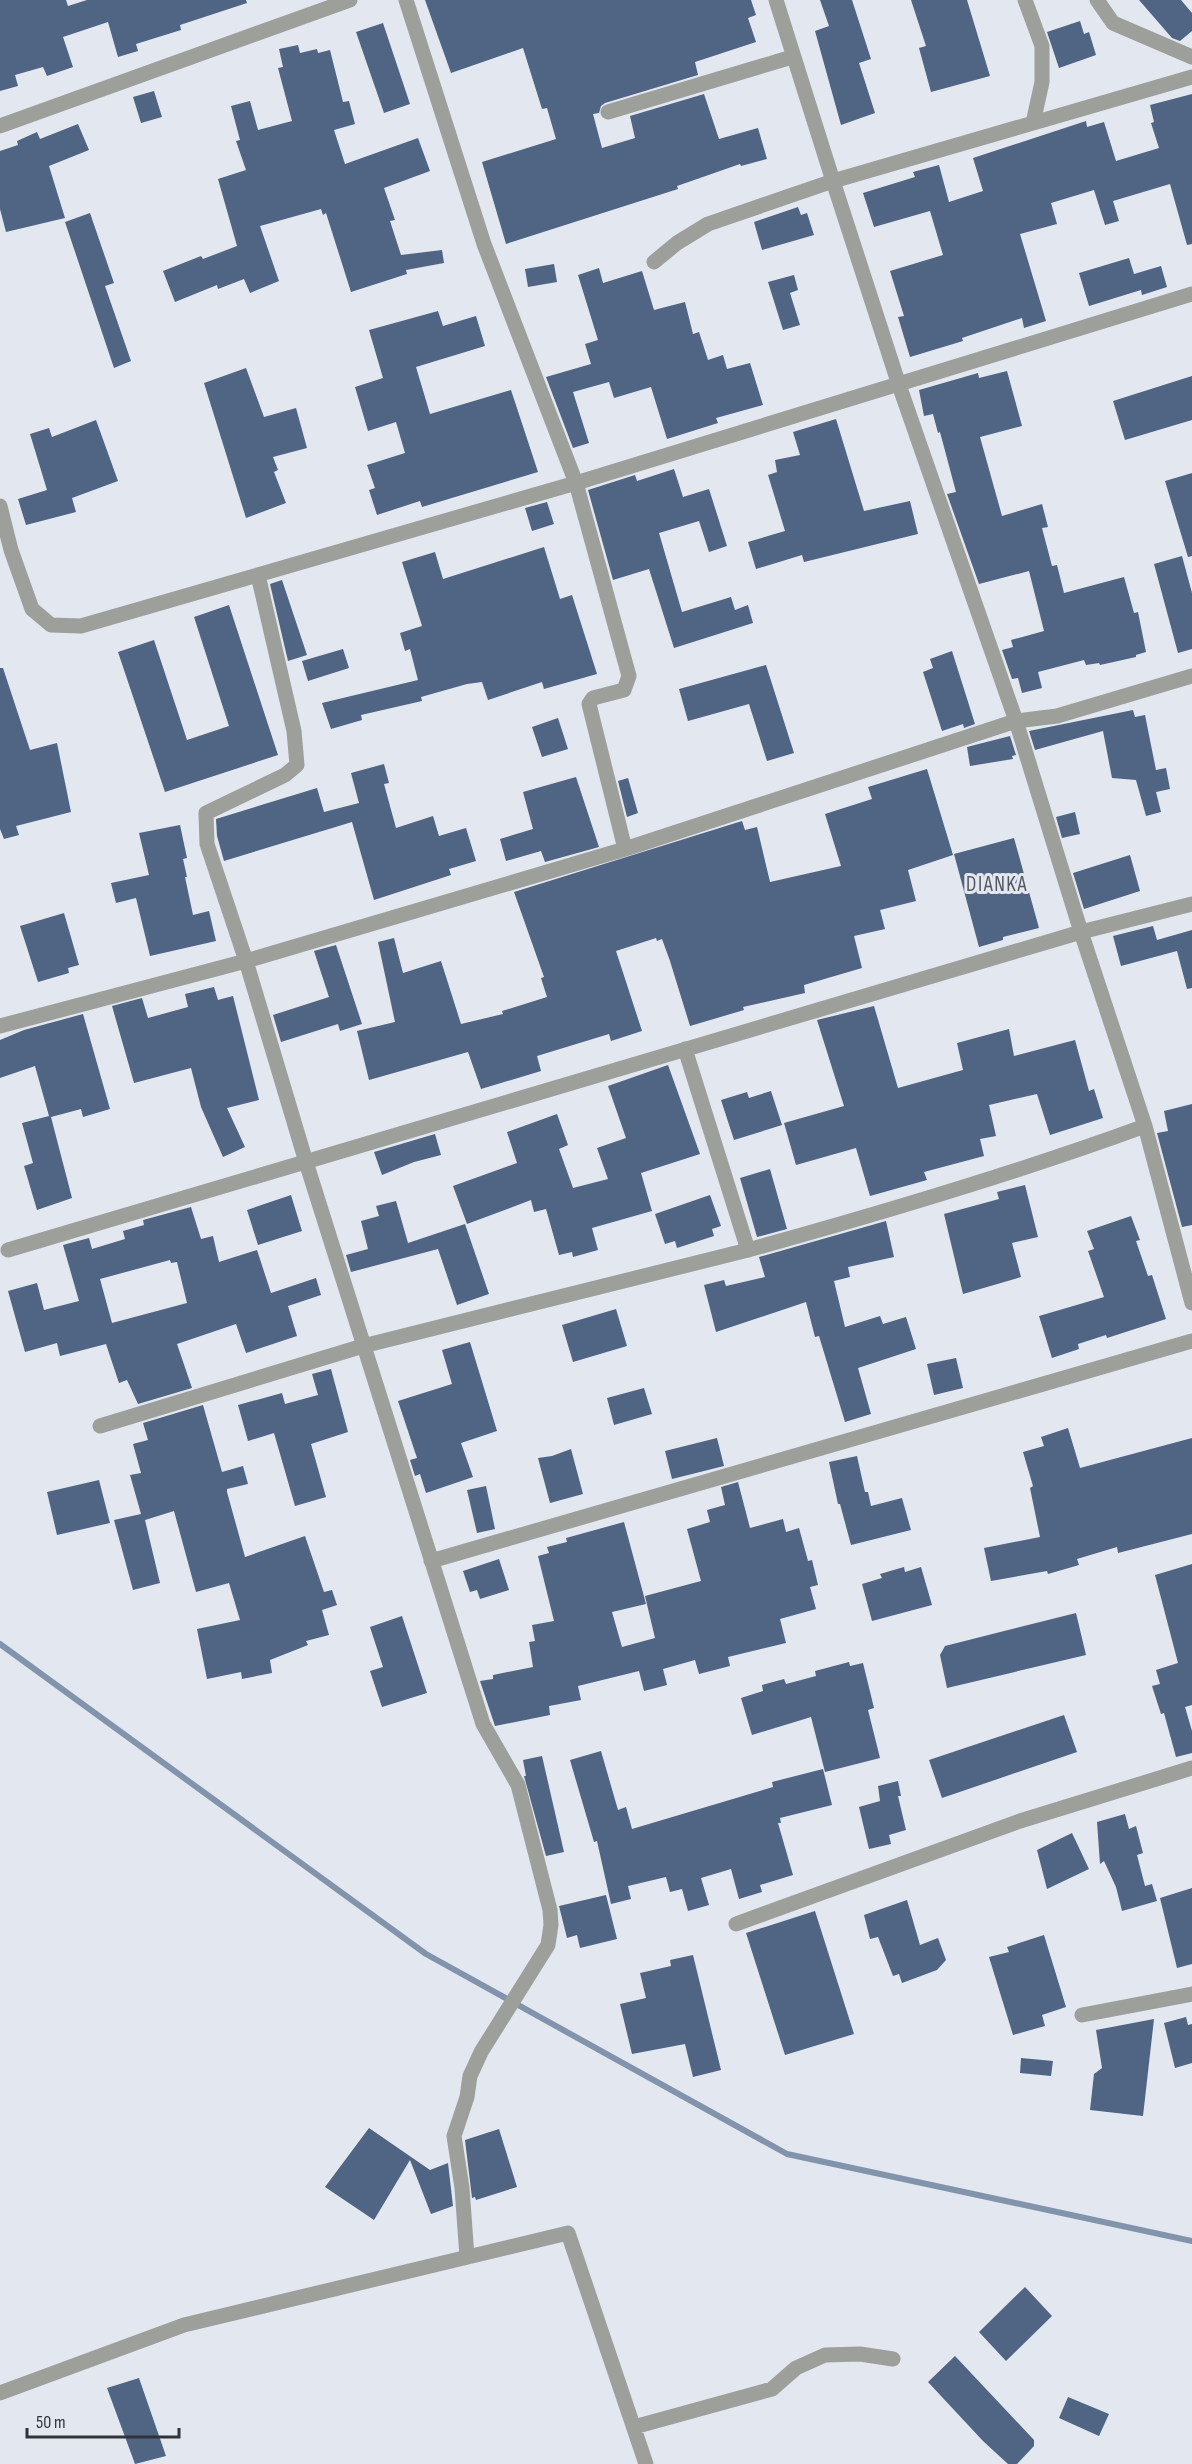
<svg xmlns="http://www.w3.org/2000/svg" width="1192" height="2464" font-family="'Sofia Sans Condensed',sans-serif">
  <style>
    .lines { fill: none; stroke-linecap: round; stroke-linejoin: round }
    .stream { stroke: #8293ac; stroke-width: 6 }
    .building { fill: #506484; fill-rule: evenodd }
    .street { stroke: #9d9f9b; stroke-width: 15 }
    .labels { text-anchor: middle; stroke-width: 6; stroke-linejoin: round; paint-order: stroke }
    .quarter-label { font-size: 21px; letter-spacing: 1.5px; fill: #53575f; stroke: #e2e7f0 }
  </style>
  <rect width="100%" height="100%" fill="#e2e7f0"/>
  <g class="lines">
    <path class="stream" d="M0,1644L426,1954L787,2154L1192,2241"/>
  </g>
  <path class="building" d="M0,0H66L68,6L87,0H246L247,3L180,25L181,30L136,44L138,51L118,57L108,22L63,37L73,67L47,76L43,67L15,75L18,86L0,91Z
    M425,0H751L756,15L748,18L756,42L695,62L698,75L605,103L601,106L599,113L593,114L602,148L635,138L630,116L704,94L719,139L758,128L767,159L741,166L740,164L677,186L678,189L506,244L482,162L556,139L547,108L542,109L523,48L451,73Z
    M820,0H852L871,59L859,63L875,113L841,125L815,31L829,26Z
    M911,0H967L990,76L931,92L919,48L926,46Z
    M1139,0H1181L1192,13V31L1180,41L1172,38Z
    M1080,21L1084,34L1089,32L1096,55L1059,68L1047,32Z
    M383,23L410,104L384,113L356,32Z
    M298,45L300,53L317,49L318,53L330,50L343,102L349,101L355,124L334,130L345,164L418,138L430,171L384,188L395,220L390,221L401,255L442,250L444,263L406,270L407,274L351,292L326,213L323,215L321,209L260,226L279,281L250,293L244,279L218,289L217,285L175,302L163,271L201,256L203,259L237,246L218,179L246,170L236,141L240,140L231,106L250,101L258,130L292,121L278,68L283,67L279,49Z
    M154,91L162,117L141,123L133,97Z
    M1192,94V244L1187,245L1170,184L1113,201L1119,221L1105,225L1094,190L1051,203L1057,224L1020,234L1046,321L1024,328L1022,318L962,338L963,341L910,357L898,317L904,316L890,271L943,255L930,211L874,227L863,193L915,177L913,172L939,165L949,202L983,191L973,158L1086,121L1087,127L1104,122L1116,161L1159,148L1151,123L1154,122L1150,105Z
    M78,124L89,150L49,166L65,218L6,232L0,209V151L18,145L17,141L37,132L40,139Z
    M798,207L801,215L807,213L814,235L762,250L754,222Z
    M90,213L114,283L105,286L131,361L114,368L65,222Z
    M1129,258L1134,274L1161,266L1167,287L1142,295L1141,290L1089,306L1079,273Z
    M554,264L557,282L528,287L525,269Z
    M599,268L603,283L642,271L654,310L685,302L693,334L699,332L708,360L723,355L727,369L750,363L763,405L716,418L718,423L667,439L651,387L614,398L609,382L573,392L589,443L573,448L546,377L591,364L585,344L598,340L578,275Z
    M794,275L798,290L790,293L800,325L783,330L768,282Z
    M438,311L443,326L476,316L485,346L416,367L430,414L511,390L538,472L422,507L420,501L377,515L369,490L375,488L367,465L405,453L396,422L368,431L355,387L383,378L369,330Z
    M246,368L264,417L296,408L307,448L273,457L278,470L274,472L286,503L246,518L204,383Z
    M1007,371L1022,426L980,437L1002,516L1042,504L1048,527L1042,528L1052,566L1057,565L1064,593L1124,577L1134,613L1138,612L1146,652L1136,655V657L1100,665L1099,663L1086,665L1084,660L1038,672L1042,688L1022,693L1018,678L1012,679L1002,650L1013,647L1011,640L1044,631L1029,571L979,584L947,494L956,492L940,432L938,433L933,414L924,416L919,390L978,373L979,378Z
    M1192,376V420L1125,440L1113,401Z
    M836,419L864,511L910,501L918,534L804,562L802,555L756,569L748,542L785,531L768,475L777,472L775,460L800,455L793,432Z
    M96,420L118,481L72,498L76,512L26,525L18,499L47,490L30,434L49,428L52,437Z
    M674,469L683,497L709,489L727,546L709,552L699,521L659,533L682,612L731,597L735,610L748,605L753,623L674,648L649,569L613,580L588,490L635,475L637,481Z
    M1192,473V556L1188,557L1165,481Z
    M547,502L554,524L532,531L525,508Z
    M544,547L560,599L572,595L597,674L544,689L542,682L488,700L482,682L467,684L421,697L422,701L361,715L362,720L331,729L322,703L418,680L410,649L405,651L400,633L422,626L402,562L435,552L443,579Z
    M1182,556L1192,593V649L1178,653L1154,564Z
    M282,580L307,655L288,661L270,584Z
    M229,605L278,755L165,792L118,652L154,640L187,740L229,726L194,617Z
    M343,649L349,668L308,681L302,661Z
    M952,651L975,724L964,728L963,724L942,731L923,672L933,668L930,659Z
    M766,665L794,753L767,761L749,704L688,721L679,689Z
    M0,668H3L30,750L57,743L71,812L16,826L19,835L4,839L0,829Z
    M1133,710L1135,717L1145,715L1156,770L1166,768L1170,789L1156,792L1161,812L1146,816L1136,780L1112,778L1103,731L1035,750L1029,731Z
    M558,718L568,749L542,757L532,727Z
    M1010,736L1016,755L1012,756L1013,759L970,766L967,747Z
    M384,764L389,783L384,784L396,828L433,816L439,836L466,828L476,861L449,869L451,875L374,900L352,822L224,861L217,836L216,819L317,788L324,812L359,803L351,773Z
    M927,769L953,855L908,870L916,901L880,910L885,929L854,936L862,968L804,985L805,993L743,1007L744,1010L690,1026L670,961L662,939L657,941L656,938L616,951L642,1031L611,1041L609,1034L537,1056L541,1071L481,1089L468,1052L369,1080L357,1031L395,1022L378,942L394,938L403,973L441,961L461,1024L503,1014L502,1011L547,997L541,978L544,977L514,892L742,821L745,830L757,827L770,882L841,866L825,814L872,799L868,787Z
    M576,777L599,847L545,862L541,851L506,861L500,839L533,829L523,792Z
    M628,778L638,813L627,817L618,781Z
    M1075,812L1080,834L1062,838L1056,817Z
    M180,825L187,858L183,859L187,877H185L193,915L209,911L216,941L150,956L136,898L116,903L111,883L149,875L139,833Z
    M1014,838L1039,928L1003,937V940L979,947L954,854Z
    M1130,855L1140,891L1084,909L1073,873Z
    M64,913L79,965L68,968L69,973L38,982L20,926Z
    M1153,926L1157,940L1192,930V988L1187,989L1177,951L1121,966L1113,936Z
    M336,945L362,1024L340,1031L338,1024L281,1042L273,1015L329,997L314,951Z
    M214,987L218,1000L233,996L259,1100L227,1108L245,1147L223,1157L201,1107L191,1068L134,1083L112,1006L142,998L148,1018L188,1007L185,994Z
    M874,1006L898,1088L963,1070L957,1043L1009,1029L1014,1056L1075,1040L1089,1091L1094,1089L1103,1118L1050,1135L1037,1094L989,1105L996,1136L980,1139L984,1156L924,1172L927,1180L870,1196L856,1148L796,1165L784,1123L844,1106L817,1020Z
    M83,1014L110,1109L83,1117L81,1109L51,1117L72,1198L37,1210L24,1166L33,1163L22,1123L49,1116L35,1066L0,1078V1040L24,1030Z
    M668,1065L700,1154L641,1173L652,1211L592,1228L598,1250L573,1257L572,1252L559,1255L546,1209L534,1212L531,1200L467,1224L453,1186L517,1163L507,1132L557,1114L568,1145L559,1149L573,1188L608,1179L597,1148L626,1138L608,1086Z
    M771,1091L782,1125L734,1140L721,1100L747,1092L749,1098Z
    M1192,1104V1225L1182,1227L1157,1133L1168,1131L1164,1111Z
    M435,1134L441,1155L414,1162L382,1175L374,1152Z
    M770,1169L787,1229L757,1237L740,1178Z
    M1025,1185L1038,1237L1012,1243L1021,1277L963,1294L944,1214L999,1199L997,1192Z
    M291,1195L302,1231L258,1245L247,1210Z
    M710,1195L721,1226L712,1229L714,1236L677,1248L675,1241L665,1244L655,1214Z
    M396,1201L408,1243L465,1224L489,1294L457,1305L438,1249L351,1272L346,1255L368,1249L361,1221L379,1216L376,1206Z
    M191,1207L201,1239L213,1236L219,1262L257,1250L271,1293L316,1278L321,1295L288,1306L297,1336L246,1353L236,1324L177,1344L192,1388L138,1404L127,1380L119,1383L106,1344L60,1356L57,1343L25,1352L8,1291L37,1283L44,1310L79,1301L63,1245L89,1238L92,1249L125,1239L123,1231L144,1225L143,1220ZM170,1260L171,1263L177,1262L187,1303L112,1323L100,1279Z
    M1131,1216L1140,1240L1136,1241L1148,1276L1152,1275L1166,1319L1107,1338L1106,1335L1078,1344L1079,1349L1052,1358L1039,1316L1104,1297L1088,1251L1094,1249L1087,1231Z
    M886,1221L894,1257L848,1267L850,1277L834,1281L845,1327L880,1316L883,1324L906,1317L916,1349L858,1368L871,1414L845,1422L819,1336L815,1337L806,1302L716,1332L704,1285L724,1280L726,1286L765,1277L759,1257Z
    M616,1309L627,1346L573,1362L562,1325Z
    M470,1342L497,1431L461,1443L473,1477L426,1493L420,1474L415,1476L410,1460L417,1458L398,1401L452,1384L442,1350Z
    M956,1358L963,1388L934,1395L927,1364Z
    M331,1369L348,1432L311,1444L326,1497L295,1506L274,1433L248,1441L238,1405L282,1393L285,1404L318,1395L312,1374Z
    M644,1388L652,1414L614,1425L607,1398Z
    M203,1405L222,1472L243,1466L248,1484L227,1489V1492L245,1557L305,1536L324,1592L332,1590L337,1605L322,1610L329,1635L306,1641L308,1645L270,1660L272,1673L242,1679L241,1672L207,1679L197,1629L240,1620L229,1583L196,1592L174,1511L145,1520L160,1583L133,1590L114,1520L141,1514L130,1475L141,1473L133,1444L148,1440L143,1423Z
    M1068,1428L1080,1468L1192,1438V1534L1118,1553L1117,1547L1077,1559L1079,1565L1048,1574L1047,1571L991,1581L984,1548L1040,1537L1030,1488L1033,1486L1023,1452L1044,1446L1041,1437Z
    M717,1438L724,1466L672,1479L665,1451Z
    M571,1449L583,1494L550,1503L538,1458L552,1456Z
    M857,1456L865,1492H868L871,1506L902,1498L911,1530L851,1545L840,1504H838L829,1462Z
    M99,1480L110,1523L57,1535L47,1492Z
    M738,1482L750,1528L783,1519L786,1532L799,1528L808,1561L812,1560L818,1585L810,1587L816,1609L780,1619L786,1643L728,1657L730,1666L699,1674L695,1660L663,1669L667,1685L644,1691L639,1671L578,1686L581,1700L549,1706L550,1715L495,1726L480,1681L493,1679V1675L533,1667L529,1642L535,1641L532,1625L554,1621L538,1556L549,1553L547,1547L567,1542L566,1538L624,1522L646,1604L612,1612L622,1647L655,1638L645,1596L701,1581L687,1529L710,1522L707,1510L725,1505L721,1487Z
    M486,1486L495,1529L477,1533L467,1490Z
    M499,1559L509,1590L480,1599L477,1590L470,1592L463,1571Z
    M1192,1564V1705L1185,1707L1192,1731V1753L1176,1757L1164,1713L1161,1714L1152,1686L1160,1684L1156,1670L1178,1663L1155,1575Z
    M904,1567L905,1572L921,1567L932,1605L872,1621L862,1584L882,1578L880,1574Z
    M1076,1613L1086,1655L947,1688L940,1655L945,1646Z
    M402,1616L427,1693L382,1707L370,1671L383,1667L370,1627Z
    M849,1662L850,1666L863,1663L874,1708L868,1710L880,1758L825,1772L811,1717L752,1735L741,1698L763,1691L762,1685L784,1679L786,1684L816,1676L815,1671Z
    M1064,1715L1077,1752L942,1798L929,1760Z
    M601,1751L618,1810L626,1807L632,1829L773,1787L772,1782L823,1769L832,1805L780,1818L781,1823H778L793,1875L760,1885L762,1892L739,1899L731,1869L701,1878L709,1905L688,1911L682,1889L670,1892L666,1877L628,1886L631,1899L611,1904L597,1841L594,1842L570,1760Z
    M542,1756L564,1852L546,1856L524,1776H526L523,1760Z
    M898,1781L901,1796H898L906,1830L889,1835L891,1844L869,1849L859,1807L880,1801L878,1786Z
    M1125,1814L1129,1829L1136,1826L1143,1853L1137,1855L1145,1886L1152,1884L1157,1901L1122,1911L1116,1887L1104,1861L1100,1864L1097,1822Z
    M1072,1833L1089,1869L1047,1889L1037,1850Z
    M1192,1888V1964L1177,1968L1160,1898Z
    M606,1895L617,1939L580,1948L577,1935L567,1938L559,1906Z
    M907,1900L920,1945L938,1938L946,1960L937,1970L902,1983L899,1974L893,1976L878,1937L870,1939L864,1915Z
    M815,1911L854,2034L785,2055L746,1933Z
    M1044,1935L1066,2007L1042,2015L1045,2026L1013,2035L989,1957L1009,1952L1007,1947Z
    M693,1955L721,2070L693,2077L685,2044L632,2054L620,2004L646,1998L640,1973L671,1966L670,1960Z
    M1186,2017L1188,2025L1192,2024V2063L1175,2068L1164,2023Z
    M1154,2019L1143,2116L1090,2110L1094,2074L1102,2068L1096,2030Z
    M1021,2058L1053,2061L1051,2076L1020,2073Z
    M369,2128L430,2170L448,2163L453,2206L431,2214L410,2160L374,2220L325,2187Z
    M499,2129L517,2187L476,2200L475,2197L472,2198L465,2140Z
    M1025,2287L1052,2316L1006,2361L979,2332Z
    M955,2356L1034,2440V2446L1017,2464H1008L983,2441L928,2382Z
    M139,2378L166,2456L135,2464L107,2388Z
    M1068,2397L1109,2414L1099,2436L1059,2418Z"/>
  <g class="lines">
    <path class="street" d="M406,0L484,244L576,483L629,676L624,690L593,698L589,704L625,849
      M776,0L833,181L899,385L1016,721L1081,932L1145,1126L1192,1303
      M1025,0L1042,46V82L1033,123
      M1097,0L1113,23L1192,57
      M608,112L792,57
      M0,126L350,0
      M654,262L677,243L708,224L833,181L1192,77
      M0,506L11,550L32,609L51,625L81,626L576,483L1192,294
      M258,575L294,731L297,765L285,775L206,813L207,844L246,961L306,1162L483,1724L518,1785L550,1910L551,1925L548,1945L481,2052L470,2076L467,2097L454,2136L462,2188L467,2257
      M0,1026L246,961L625,849L1016,721L1057,716L1192,676
      M8,1250L1081,932L1192,904
      M748,1250C882,1213 1014,1174 1145,1126
      M100,1426L363,1346L748,1250L685,1049
      M431,1561L1192,1341
      M736,1924L1020,1821L1192,1768
      M1082,2015L1192,1994
      M0,2393L184,2325L568,2233L646,2464
      M634,2427L772,2389L796,2368L825,2355L860,2354L893,2359"/>
  </g>
  <g class="labels">
    <g class="quarter-label">
      <text x="997" y="891">DIANKA</text>
    </g>
  </g>
  <path d="M27 2428v9h152v-9" fill="none" stroke="#313336" stroke-width="3"/>
  <text x="36" y="2428" font-size="18" fill="#313336" stroke="#e2e7f0" stroke-width="4.5" paint-order="stroke">50 m</text>
</svg>
